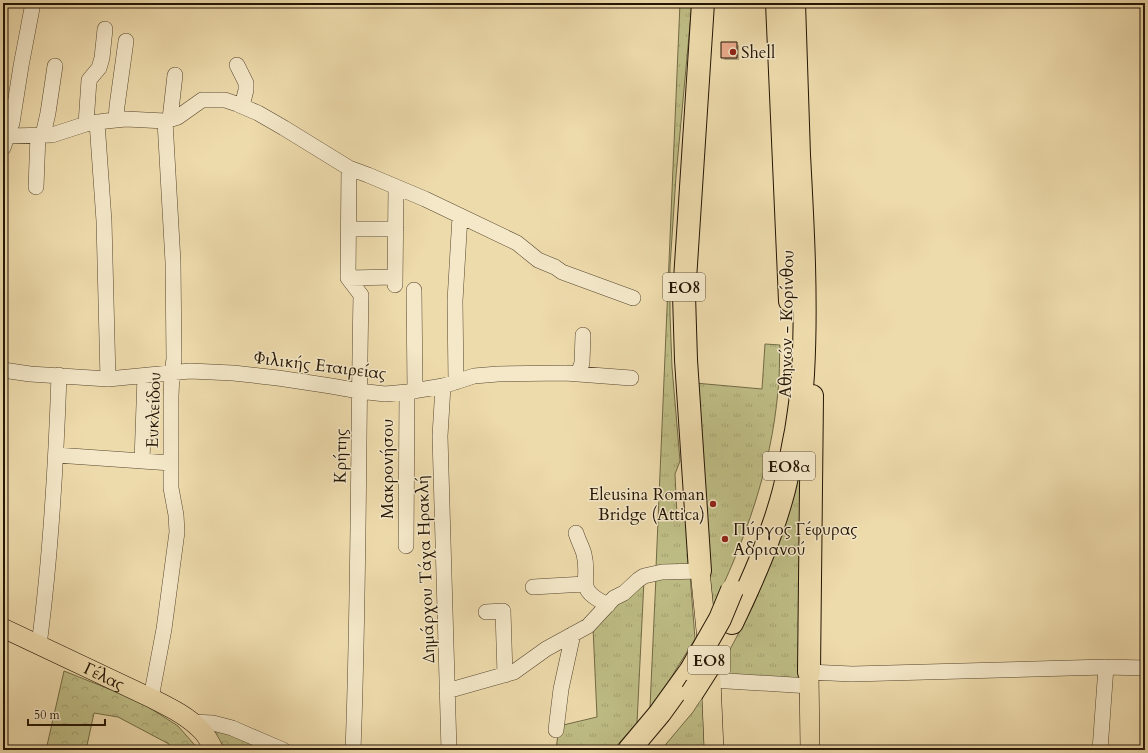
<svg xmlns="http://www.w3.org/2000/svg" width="1148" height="753" font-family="Cardo,serif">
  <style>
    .grass { fill: url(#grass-tufts); stroke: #726a45 }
    .forest { fill: url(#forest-crowns); stroke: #726a45 }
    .building { fill: #e9aa8c; stroke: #241504; filter: url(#shadow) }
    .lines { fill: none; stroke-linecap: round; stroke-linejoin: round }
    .minor-casing { stroke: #56462e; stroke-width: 16 }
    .major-casing { stroke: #241504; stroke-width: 20 }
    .highway-casing { stroke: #241504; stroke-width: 24 }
    .minor { stroke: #f4e8c9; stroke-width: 15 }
    .major { stroke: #eedbac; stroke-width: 19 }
    .highway { stroke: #eedbac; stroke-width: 22 }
    .highway-bridge-casing { stroke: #241504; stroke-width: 24; stroke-linecap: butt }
    .highway-bridge { stroke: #eedbac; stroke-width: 22 }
    .poi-dot { fill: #8f2418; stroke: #f4e8c9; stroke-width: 1.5 }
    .labels { text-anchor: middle; stroke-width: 3; stroke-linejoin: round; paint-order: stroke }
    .shield { fill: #f4e8c9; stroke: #62543f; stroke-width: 1 }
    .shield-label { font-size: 16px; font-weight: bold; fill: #241504 }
    .poi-label { font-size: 17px; fill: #241504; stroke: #f4e8c9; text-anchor: start }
    .street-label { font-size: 17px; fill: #241504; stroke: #f4e8c9 }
  </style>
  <defs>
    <pattern id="grass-tufts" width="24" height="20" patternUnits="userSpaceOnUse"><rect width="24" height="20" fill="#bfbe86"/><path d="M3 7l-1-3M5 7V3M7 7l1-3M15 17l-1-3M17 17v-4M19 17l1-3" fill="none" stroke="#a4a272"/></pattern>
    <pattern id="forest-crowns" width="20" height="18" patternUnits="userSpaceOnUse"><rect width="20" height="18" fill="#bfbe86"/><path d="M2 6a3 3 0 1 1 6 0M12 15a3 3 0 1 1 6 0" fill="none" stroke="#a4a272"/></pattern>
    <filter id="shadow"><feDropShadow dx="3.5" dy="3.5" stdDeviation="0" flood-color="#0004"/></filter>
  </defs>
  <rect width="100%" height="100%" fill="#eedbac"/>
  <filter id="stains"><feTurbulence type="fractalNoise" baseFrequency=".005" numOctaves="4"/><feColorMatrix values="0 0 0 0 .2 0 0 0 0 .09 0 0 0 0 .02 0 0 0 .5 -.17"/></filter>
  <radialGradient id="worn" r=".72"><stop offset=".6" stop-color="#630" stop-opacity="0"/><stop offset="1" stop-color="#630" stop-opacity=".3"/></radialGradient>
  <path class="grass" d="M680,3H692L676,176L670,267V314L672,367L680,461L675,474L677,515L686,523L689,564L681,566L656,568Z
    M765,344L780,345C779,361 780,376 778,391C771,469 745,541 711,611L695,383L762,389Z
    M805,435L800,681L717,674L753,606L766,575Z
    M690,575L695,639L672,676L650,707L656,576Z
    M644,580L637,723L613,750H556L559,726L597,717L593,627Z
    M704,695L709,750H661L693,712Z"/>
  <path class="forest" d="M64,671L139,701L178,726L199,750H174L169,744L118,717L94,713L86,750H46Z
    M210,729L221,731L265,750H223Z"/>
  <path class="building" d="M721,42H737V58H721Z"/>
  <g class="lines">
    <g class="minor-casing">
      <path id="minor" d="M237,65L246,83V90L242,106
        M170,119L175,75
        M116,120L117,106L126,41
        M97,122L104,221L108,379
        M86,124L89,80L99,68L102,58L105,29
        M43,135L48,113L55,66
        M8,136L52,135L86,124L106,121L126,119L165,121L178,117L202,100H225L237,104L258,113L284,128L349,168L368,175L425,199L517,243L538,260L555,267L562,272L633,298
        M3,148L12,123L21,66L33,3
        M349,168L348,278L361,295C358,447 359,598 353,750
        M36,187L38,135
        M349,229H396
        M348,278L395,277
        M395,285L396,187
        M414,290L415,391
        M3,370L30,374L108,379L190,371L233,373L278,378L331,386L359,391L385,394L407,392L443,386L474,376L498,374L565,373L631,378
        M578,374L582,363L583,335
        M456,382L455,301L460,216
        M443,386L440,436L449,750
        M56,455L171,463
        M142,461L145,376
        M576,533C578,540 582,547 584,554C591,582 573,588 608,605
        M406,546L407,392
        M533,587L585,584
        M486,612L503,611L505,675
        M39,645C51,555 56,465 59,375
        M809,672L852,674L1106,667L1145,668
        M711,680L810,686
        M447,691L514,672L546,649L588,626L614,598L624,593L638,580L644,576L662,572L700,571
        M151,698L164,629L177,532L176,515L171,488V396L172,373L174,359L173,262L165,121
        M193,722L213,723L232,728L283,750
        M556,730L561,689L573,634
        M1100,750L1106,667"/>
    </g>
    <g class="major-casing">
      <g id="major">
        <path d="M700,571L711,680L714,750"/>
        <path id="s1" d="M3,628L151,698C169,707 188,716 202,731C207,736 211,744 214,750"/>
        <path d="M809,672L810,750"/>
      </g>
    </g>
    <g class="highway-casing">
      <path id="highway" d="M777,3L790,301
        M700,571L686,360L684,295L703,3
        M732,623C753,579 772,536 784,490C789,470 792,450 796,431C799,412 802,393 803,374C807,301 803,228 799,155C797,105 796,54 794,3
        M809,672L812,396
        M629,750L660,713L691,670"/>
    </g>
    <use href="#minor" class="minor"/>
    <use href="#major" class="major"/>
    <use href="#highway" class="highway"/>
    <g class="highway-bridge-casing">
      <path id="highway-bridge" d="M691,670L720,619L732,590
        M692,693L715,657"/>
    </g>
    <use href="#highway-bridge" class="highway-bridge"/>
  </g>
  <g class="poi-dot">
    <circle cx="733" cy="52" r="4"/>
    <circle cx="713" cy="504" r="4"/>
    <circle cx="725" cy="539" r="4"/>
  </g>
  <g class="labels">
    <g class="shield">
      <rect x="663" y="273" width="42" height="28" rx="3"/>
      <rect x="763" y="452" width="52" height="28" rx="3"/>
      <rect x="688" y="646" width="42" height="28" rx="3"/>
    </g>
    <g class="shield-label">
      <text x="684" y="293">ΕΟ8</text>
      <text x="789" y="472">ΕΟ8α</text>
      <text x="709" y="666">ΕΟ8</text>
    </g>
    <g class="poi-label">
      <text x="741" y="58">Shell</text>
      <text x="705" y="500" text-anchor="end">Eleusina Roman<tspan x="705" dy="20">Bridge (Attica)</tspan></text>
      <text x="733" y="535">Πύργος Γέφυρας<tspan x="733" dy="20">Αδριανού</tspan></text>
    </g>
    <g class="street-label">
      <text transform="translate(786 324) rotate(-89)" y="6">Αθηνών - Κορίνθου</text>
      <text transform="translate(320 365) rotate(7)" y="6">Φιλικής Εταιρείας</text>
      <text transform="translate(153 410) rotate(-88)" y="6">Ευκλείδου</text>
      <text transform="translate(340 456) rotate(-89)" y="6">Κρήτης</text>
      <text transform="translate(387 469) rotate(-90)" y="6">Μακρονήσου</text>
      <text transform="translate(425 569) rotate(-92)" y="6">Δημάρχου Τάχα Ηρακλή</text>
      <text dy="6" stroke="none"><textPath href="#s1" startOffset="112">Γέλας</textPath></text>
    </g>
  </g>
  <rect width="1148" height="753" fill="none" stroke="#eedbac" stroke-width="16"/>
  <rect x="4" y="4" width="1140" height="745" fill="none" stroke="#241504" stroke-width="2"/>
  <rect x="8" y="8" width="1132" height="737" fill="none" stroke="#241504"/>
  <path d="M28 719v6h77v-6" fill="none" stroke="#241504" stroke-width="2"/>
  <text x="34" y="719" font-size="12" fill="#241504" stroke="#f4e8c9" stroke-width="3" paint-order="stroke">50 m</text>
  <rect width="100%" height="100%" filter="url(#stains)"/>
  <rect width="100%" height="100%" fill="url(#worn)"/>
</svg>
